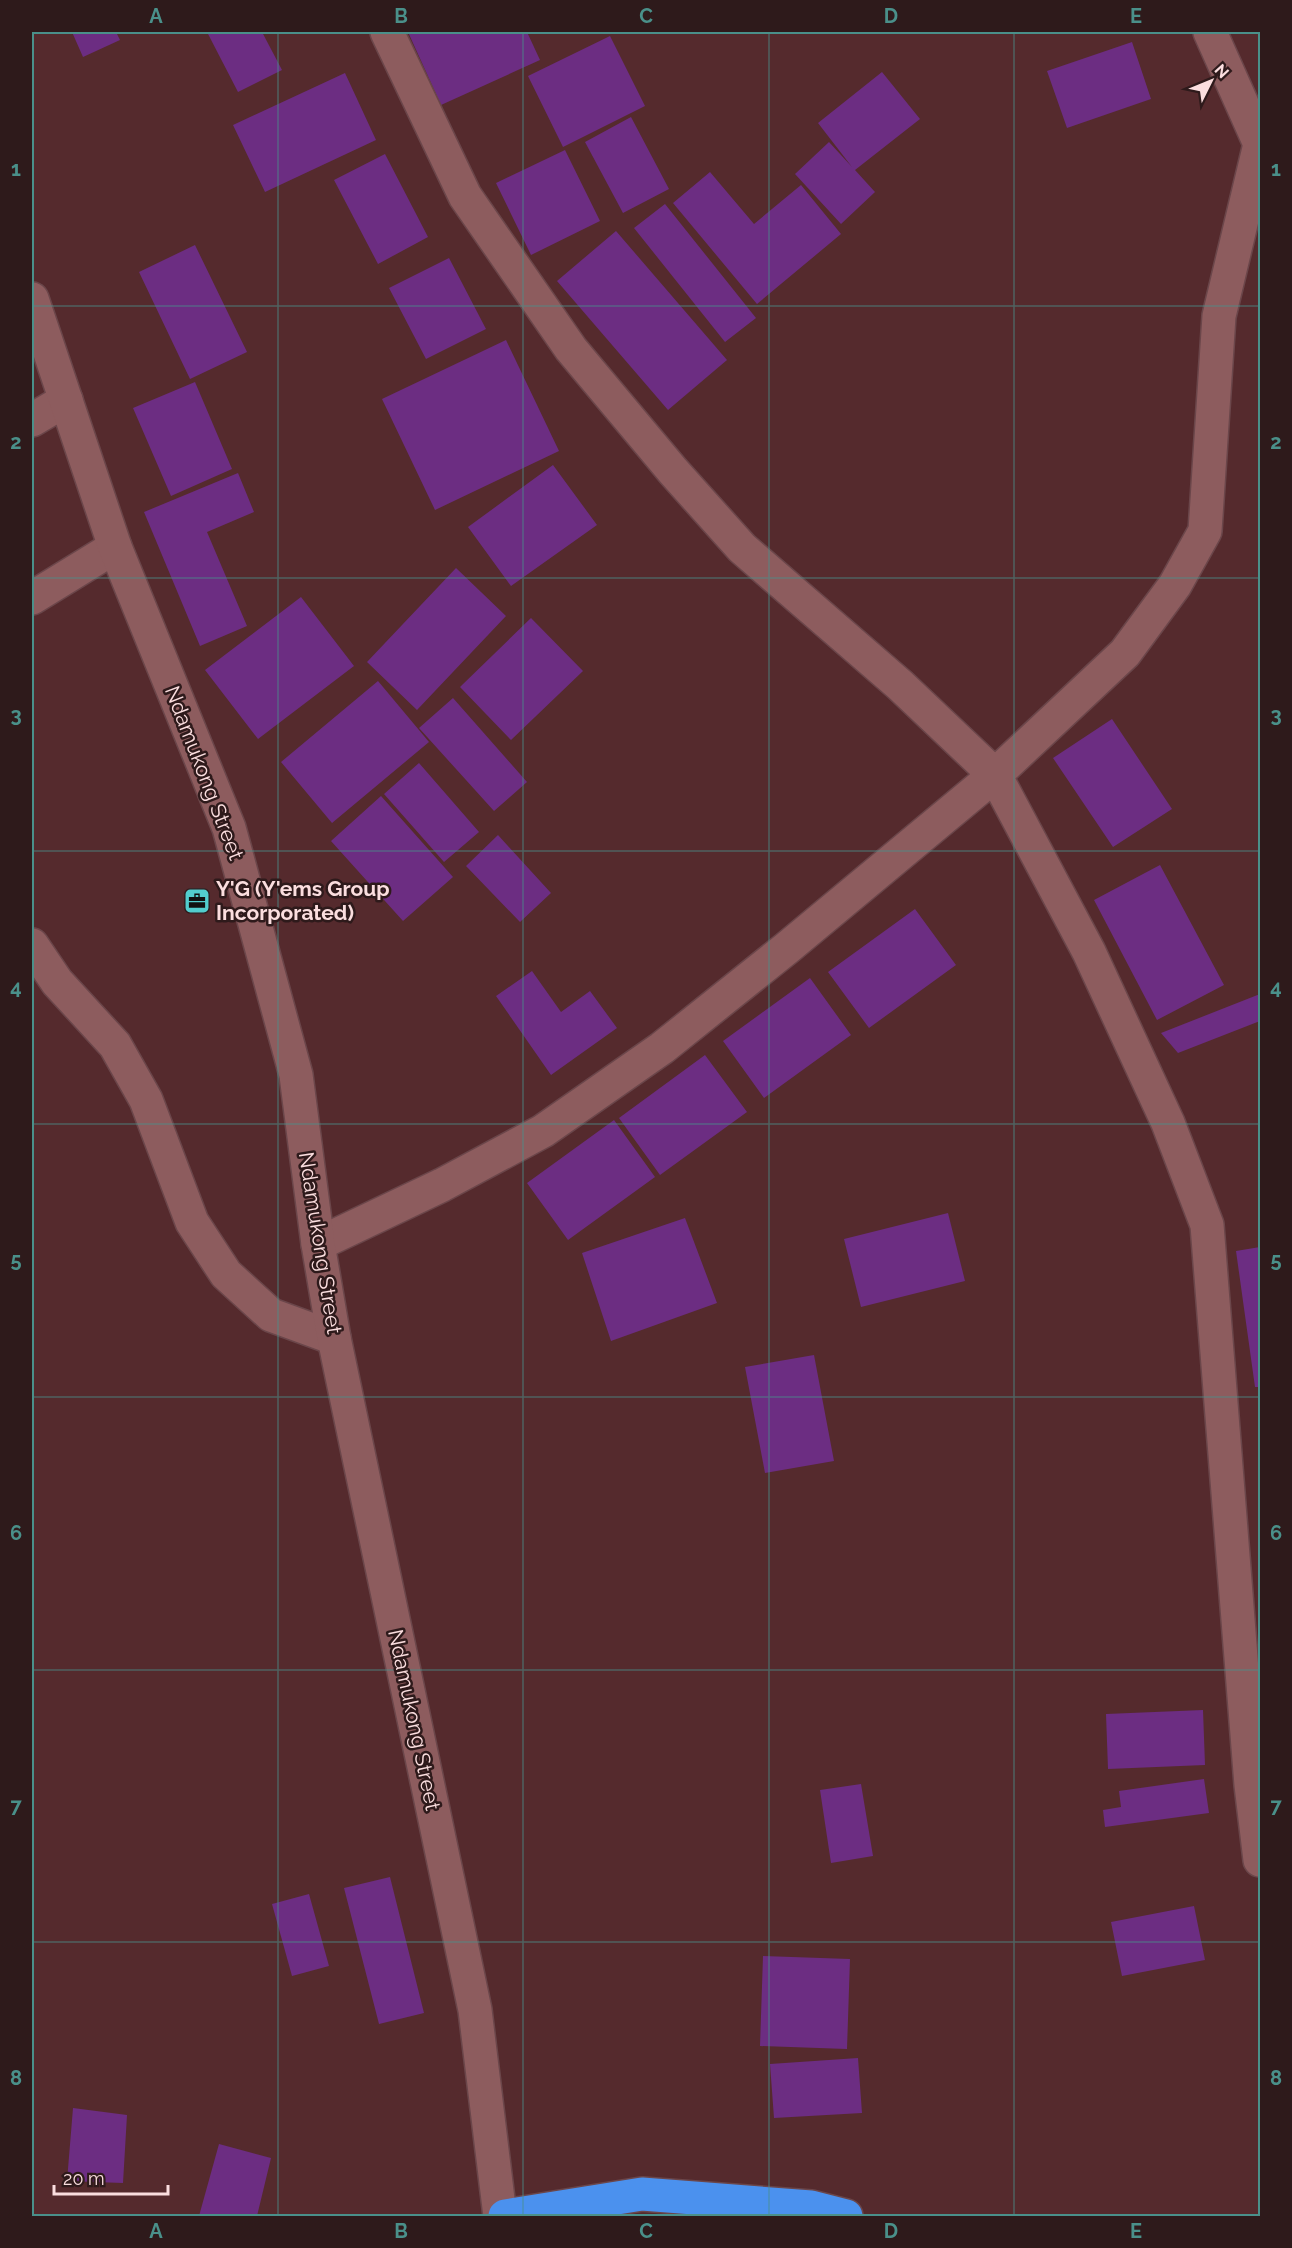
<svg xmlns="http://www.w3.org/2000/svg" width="1292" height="2248" font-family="Raleway,sans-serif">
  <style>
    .building { fill: #6c2d82 }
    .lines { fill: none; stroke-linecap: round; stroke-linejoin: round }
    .street-casing { stroke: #6b464a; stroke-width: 36 }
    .secondary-casing { stroke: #6b464a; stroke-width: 36 }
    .highway-casing { stroke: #6b464a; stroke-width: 36 }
    .street { stroke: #8d5c5e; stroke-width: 33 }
    .secondary { stroke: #8d5c5e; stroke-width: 33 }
    .highway { stroke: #4b91ee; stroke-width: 33 }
    .grid { fill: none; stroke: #4a908a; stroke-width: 1.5; stroke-opacity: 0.55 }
    .labels { text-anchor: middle; stroke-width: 5; stroke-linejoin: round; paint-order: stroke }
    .street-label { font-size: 21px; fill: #fbdedf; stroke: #2e1a1b }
    .poi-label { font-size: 21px; font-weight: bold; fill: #fbdedf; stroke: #2e1a1b; text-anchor: start }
    .neatline { fill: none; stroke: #4a908a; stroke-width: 2 }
    .grid-label { font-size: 20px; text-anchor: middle; font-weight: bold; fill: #4a908a }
  </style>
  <rect width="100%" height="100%" fill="#552a2d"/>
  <path class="building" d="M72,32H116L120,40L83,57Z
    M207,32H262L282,70L238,92Z
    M408,32H527L540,60L441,105Z
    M610,36L645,106L563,147L528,76Z
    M1132,42L1151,99L1067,128L1047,71Z
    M882,72L920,119L855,170L875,192L841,224L795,174L829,142L852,167L818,123Z
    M345,73L376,140L265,192L233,125Z
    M631,117L669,189L623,213L585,142Z
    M565,150L600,221L531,255L496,183Z
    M385,154L428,237L378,264L334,180Z
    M710,172L754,224L801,185L841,234L757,304L673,203Z
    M665,204L756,318L725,342L634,228Z
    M616,231L727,360L668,410L557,281Z
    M195,245L247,352L190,379L139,272Z
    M449,258L486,329L426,359L389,288Z
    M506,340L559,451L435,510L382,399Z
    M195,382L232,469L171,496L133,408Z
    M553,465L597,525L511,586L468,527Z
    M238,473L254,512L207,532L247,626L200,646L144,512Z
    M456,568L506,616L417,710L367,662Z
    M301,597L354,666L258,739L205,670Z
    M531,618L583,671L511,740L460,687Z
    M378,681L429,742L332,823L281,762Z
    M453,698L527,782L494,811L419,728Z
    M1112,719L1172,809L1113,847L1053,758Z
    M419,763L479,832L444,862L384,794Z
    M381,796L453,877L403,921L331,841Z
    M498,835L551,893L520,922L466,866Z
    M1160,865L1224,985L1157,1020L1094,900Z
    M915,909L956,965L869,1028L828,972Z
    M532,971L561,1012L590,991L617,1028L551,1075L496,996Z
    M810,978L851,1035L764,1098L723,1041Z
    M1260,994V1021L1178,1053L1161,1033Z
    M705,1055L747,1112L660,1175L619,1118Z
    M614,1120L655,1177L568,1240L527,1183Z
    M948,1213L965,1281L861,1307L844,1239Z
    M685,1218L717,1303L611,1341L582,1253Z
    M1260,1247V1387H1255L1236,1251Z
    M814,1355L834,1461L765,1473L745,1367Z
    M1203,1710L1205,1765L1108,1769L1106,1714Z
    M1204,1779L1209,1813L1105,1827L1103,1810L1121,1807L1119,1791Z
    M861,1784L873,1856L831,1863L820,1790Z
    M390,1877L424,2013L379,2024L344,1888Z
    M309,1894L329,1966L292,1976L272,1904Z
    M1194,1906L1205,1960L1122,1976L1111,1922Z
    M763,1956L850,1959L847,2049L760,2046Z
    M858,2058L862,2113L774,2118L770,2064Z
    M73,2108L127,2115L123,2183L67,2181Z
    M219,2144L271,2158L257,2216H199Z"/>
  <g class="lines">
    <g class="street-casing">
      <path id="street" d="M387,32L465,196L571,349L673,471L742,548L900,685L995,775L1089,952L1168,1123L1207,1225L1251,1785L1260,1860
        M1210,32L1260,144
        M32,420L66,400
        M32,598L115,547
        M32,945L57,982L115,1045L146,1100L192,1222L226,1274L271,1315L334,1338
        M318,1244L442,1185L543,1131L662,1048L787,948L995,775L1125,653L1175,585L1205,531L1219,316L1260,144"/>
    </g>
    <g class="secondary-casing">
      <path id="secondary" d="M32,299L115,547L229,828L296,1075L318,1244L334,1338L475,2010L500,2216"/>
    </g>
    <g class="highway-casing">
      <path id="highway" d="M505,2216L642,2194L811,2207L846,2216"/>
    </g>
    <use href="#street" class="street"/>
    <use href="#secondary" class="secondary"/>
    <use href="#highway" class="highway"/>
  </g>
  <path class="grid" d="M278,32V2216M523,32V2216M769,32V2216M1014,32V2216M32,306H1260M32,578H1260M32,851H1260M32,1124H1260M32,1397H1260M32,1670H1260M32,1942H1260"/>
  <defs>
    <g id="office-square" transform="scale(1.35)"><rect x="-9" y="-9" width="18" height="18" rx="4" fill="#52cdce" stroke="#2e1a1b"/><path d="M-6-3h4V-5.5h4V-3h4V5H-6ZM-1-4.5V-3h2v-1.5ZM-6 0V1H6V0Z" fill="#111"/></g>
  </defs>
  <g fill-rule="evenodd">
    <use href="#office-square" x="197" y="901"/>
  </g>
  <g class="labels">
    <g class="street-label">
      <text transform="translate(204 773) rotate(69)" y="7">Ndamukong Street</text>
      <text transform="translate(320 1243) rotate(81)" y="7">Ndamukong Street</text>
      <text transform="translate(414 1720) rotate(78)" y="7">Ndamukong Street</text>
    </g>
    <g class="poi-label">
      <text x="216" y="896">Y'G (Y'ems Group<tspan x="216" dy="24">Incorporated)</tspan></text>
    </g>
  </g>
  <rect width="1292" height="2248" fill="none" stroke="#2e1a1b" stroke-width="66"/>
  <g transform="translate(1211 81) rotate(47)" stroke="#2e1a1b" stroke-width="4.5" paint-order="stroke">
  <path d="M0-4.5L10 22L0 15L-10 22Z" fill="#fbdedf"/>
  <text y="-9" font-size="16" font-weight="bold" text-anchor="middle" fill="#fbdedf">N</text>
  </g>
  <path d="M54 2185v9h114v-9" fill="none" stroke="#fbdedf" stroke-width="3"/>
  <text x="63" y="2185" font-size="18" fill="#fbdedf" stroke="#2e1a1b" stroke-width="4.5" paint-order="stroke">20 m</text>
  <rect x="33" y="33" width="1226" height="2182" class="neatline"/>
  <g class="grid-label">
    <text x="156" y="23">A</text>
    <text x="401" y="23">B</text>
    <text x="646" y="23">C</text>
    <text x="891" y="23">D</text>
    <text x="1136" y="23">E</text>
    <text x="16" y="176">1</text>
    <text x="1276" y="176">1</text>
    <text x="16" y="449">2</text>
    <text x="1276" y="449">2</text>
    <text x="16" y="722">3</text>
    <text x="1276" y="722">3</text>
    <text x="16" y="994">4</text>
    <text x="1276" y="994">4</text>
    <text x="16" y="1267">5</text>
    <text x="1276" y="1267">5</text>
    <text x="16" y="1540">6</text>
    <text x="1276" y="1540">6</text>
    <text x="16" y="1813">7</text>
    <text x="1276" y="1813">7</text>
    <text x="16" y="2085">8</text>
    <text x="1276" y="2085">8</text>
    <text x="156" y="2238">A</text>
    <text x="401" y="2238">B</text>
    <text x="646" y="2238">C</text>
    <text x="891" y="2238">D</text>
    <text x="1136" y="2238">E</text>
  </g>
</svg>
